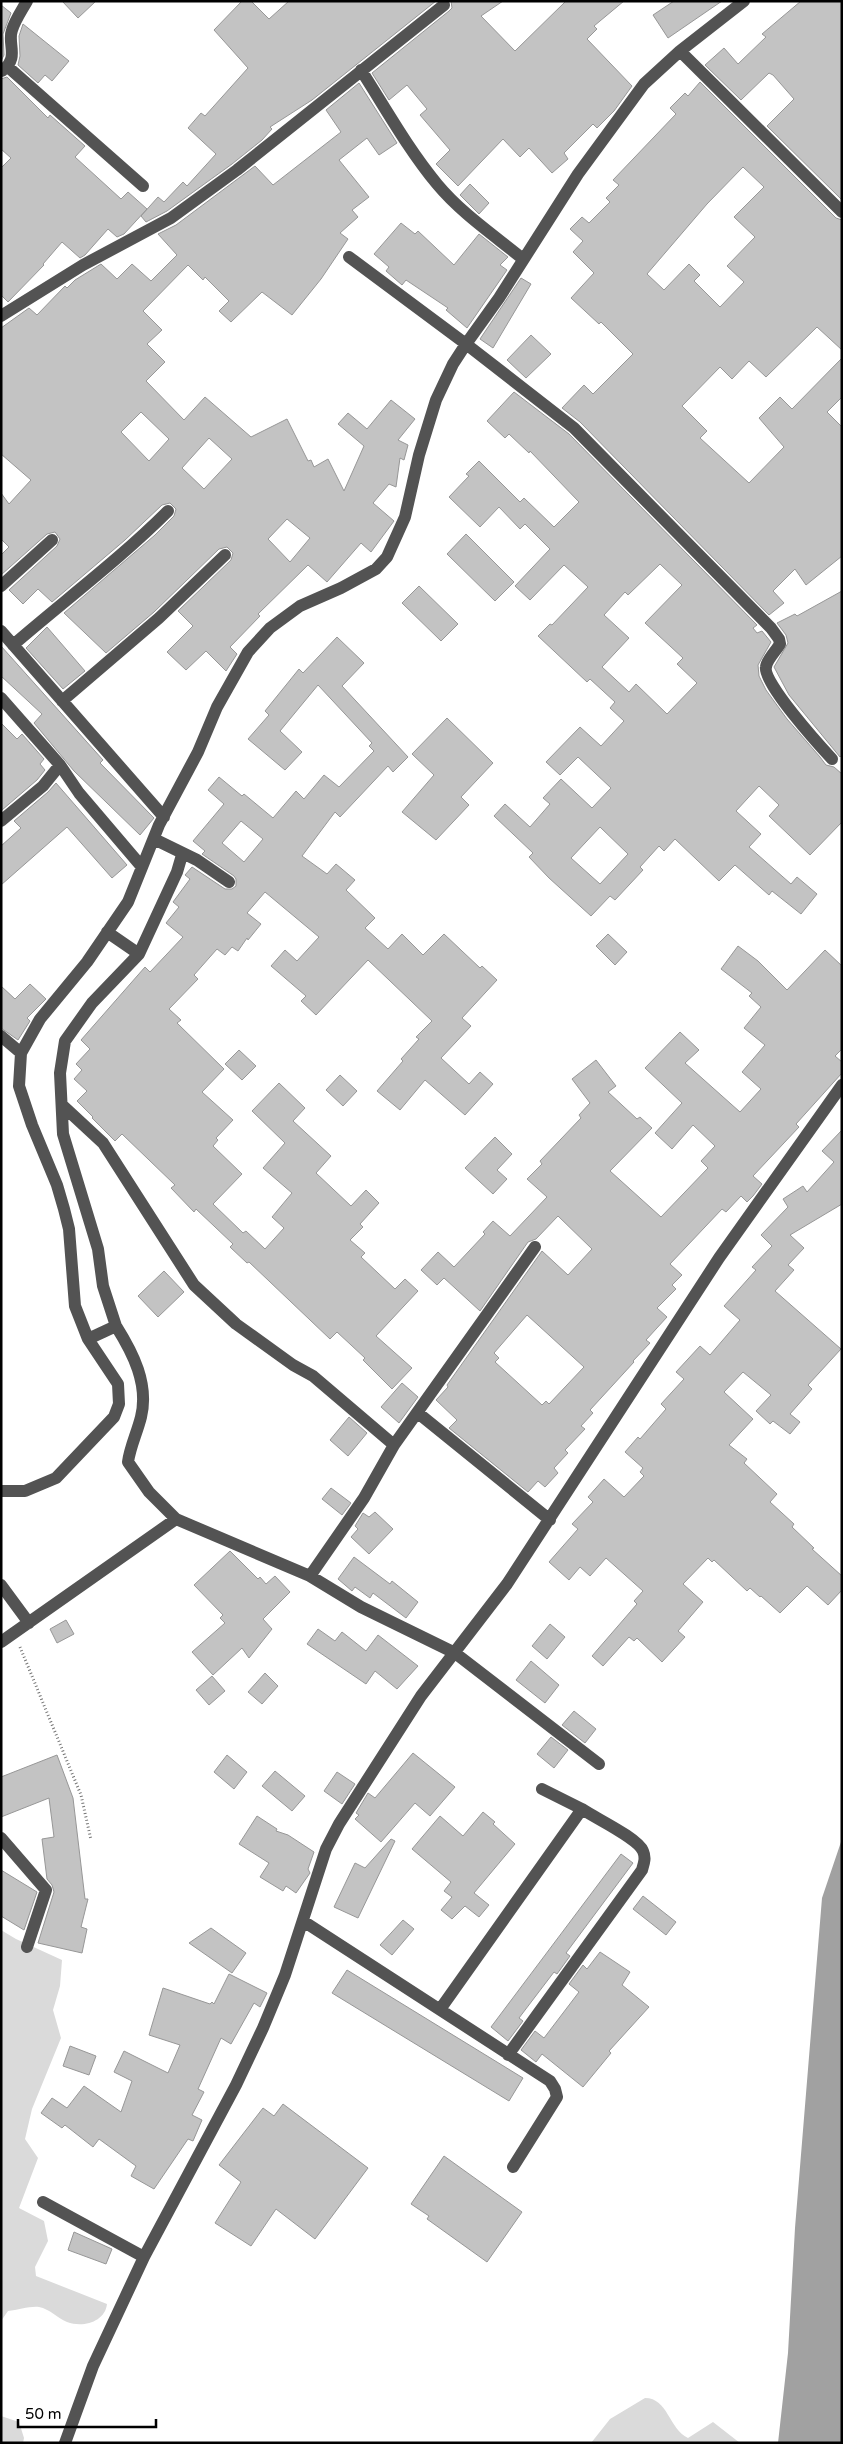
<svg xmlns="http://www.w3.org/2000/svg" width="843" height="2444" font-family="'Varela Round',sans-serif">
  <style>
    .green { fill: #dadada }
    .water { fill: #a1a1a1 }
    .building { fill: #c3c3c3; stroke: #979797; fill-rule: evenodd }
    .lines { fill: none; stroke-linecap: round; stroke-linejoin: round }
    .path { stroke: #757575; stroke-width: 3; stroke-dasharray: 1 2.5; stroke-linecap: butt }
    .minor { stroke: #535353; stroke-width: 12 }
  </style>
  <rect width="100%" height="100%" fill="#fff"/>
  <path class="green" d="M1,1930L16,1939L62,1960L60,1986L53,2010L61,2038L32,2109L25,2139L38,2158L19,2208L44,2221L48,2241L35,2267L36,2276L107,2304C105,2322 83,2328 67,2322C57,2318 50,2309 39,2307C30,2306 18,2310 8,2311L1,2321Z
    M645,2398C668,2398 669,2429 688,2438L713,2422L740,2443H591L610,2419Z
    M1,2416L19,2422L24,2438L23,2443H1Z"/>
  <path class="water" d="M842,1839V2443H778L788,2353L795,2228L822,1898Z"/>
  <path class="building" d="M62,1H96L78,18Z
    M242,1H251L269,19L289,1H436L312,100L270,127L272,129L262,140L232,164L167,211L146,222L141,216L158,197L164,202L183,182L187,186L216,154L188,128L201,113L205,116L248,68L214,30Z
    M451,1H503L481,16L515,51L566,1H624L594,26L597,29L587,39L632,86L614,111L597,128L593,124L564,153L568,159L552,173L529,148L520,157L503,139L458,186L436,164L450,150L420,115L427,109L407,85L389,100L372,73L449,11L452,8Z
    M674,1H722L668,38L653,15Z
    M801,1H842V200L767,126L794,99L773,75L769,73L741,100L705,65L724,48L738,64L766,37L762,34Z
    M1,5L11,13L3,34L4,55L1,61Z
    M23,24L69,61L52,81L45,75L38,83L18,65L20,56L19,36Z
    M7,77L48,118L50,115L85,146L75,157L121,199L128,192L147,209L124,234L117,237L108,229L85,255L80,258L62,242L43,264L44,265L8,302L1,295V168L11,158L1,149V79Z
    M700,82L836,218L842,220V350L817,327L766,377L749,361L732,379L720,367L682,406L707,431L700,438L749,483L784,447L759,418L780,397L792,409L842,358V397L827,412L842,427V556L806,585L795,569L773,591L784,603L769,615L580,422L562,408L584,385L593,394L633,354L601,322L599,324L571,298L594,273L573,252L583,241L570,229L582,217L589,223L610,202L606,198L619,185L613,180L676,114L670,108L685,93L688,96ZM743,167L764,187L734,217L755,237L727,266L744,282L720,307L694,281L700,275L689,264L664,290L647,274L707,204Z
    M359,83L397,143L379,155L367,138L339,160L369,197L352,210L358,217L340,233L348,239L321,279L292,315L262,292L231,322L219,311L229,301L205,277L203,280L188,265L143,311L162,330L147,344L165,362L146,381L184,420L205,397L251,437L287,419L308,461L311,460L314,467L328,459L344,491L364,446L338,424L348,413L367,429L391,400L415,419L398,440L408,445L404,460L400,458L396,487L389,484L373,503L394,521L371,552L361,543L327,582L308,565L258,614L260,616L230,647L237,654L226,671L206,651L186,670L167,652L193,626L178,611L231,560L233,553L227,547L219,549L154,612L106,653L64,613L155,535L174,516L176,509L170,503L162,505L125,540L52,602L38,589L23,604L9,590L57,546L60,539L55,532L47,534L1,575V555L9,547L1,539V493L9,504L31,480L1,454V328L29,308L37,315L65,286L67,288L75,280L101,264L117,279L132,264L151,281L177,255L158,234L176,225L255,166L273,185L341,132L326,110ZM141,412L169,439L149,461L121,432ZM209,438L232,459L204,489L182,468ZM287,519L310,538L290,562L268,539Z
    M470,184L489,203L479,214L460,195Z
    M401,223L415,234L418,231L454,265L479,234L508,257L500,265L507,270L467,328L446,310L448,308L406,280L402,285L386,271L389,267L374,254Z
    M521,278L531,284L493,348L480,339Z
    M531,335L551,354L526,378L507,360Z
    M514,392L569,434L757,625L753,628L757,633L762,631L771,642L758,665L759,676L766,690L787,719L820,757L826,765L834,767L842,774V822L810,855L769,816L779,805L759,786L736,811L761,834L749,847L791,884L797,877L817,894L801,914L772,891L769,895L735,865L719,881L675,839L664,851L659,846L640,867L643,870L615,900L610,896L591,916L549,878L529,857L533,853L494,816L505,804L530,827L550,804L543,798L561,779L592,808L611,788L578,757L560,775L546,762L580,727L601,746L624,721L610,708L615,702L590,679L587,682L538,636L550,624L552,625L588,587L564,565L530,600L515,586L550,549L525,524L520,529L499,507L480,527L449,497L469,476L466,474L479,461L520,502L524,498L554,527L579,502L530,451L529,453L509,434L505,438L487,421ZM660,564L682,585L645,623L683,658L677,664L697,683L667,714L636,684L629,692L602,667L629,638L604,615L625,592L628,595ZM600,827L628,854L600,884L571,858Z
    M466,534L514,582L495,601L447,554Z
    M419,586L458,624L441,641L402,603Z
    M842,591V755L840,757L789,695L774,667L788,643L786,635L777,623L795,614L797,616Z
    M47,627L85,671L63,689L26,648Z
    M337,637L364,663L342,686L408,757L393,772L388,766L340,817L335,812L302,856L327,874L336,864L355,880L346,890L375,918L365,928L388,949L402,934L423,955L444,934L480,968L482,966L497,980L462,1018L471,1026L441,1058L469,1084L480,1072L493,1084L465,1115L425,1080L400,1110L377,1091L403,1061L401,1059L419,1039L416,1037L432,1021L368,960L316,1015L301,1001L306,996L271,966L285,950L297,961L319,937L265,892L247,913L261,924L248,940L247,938L238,951L232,947L225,955L217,949L194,975L198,979L169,1009L181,1020L177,1023L224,1069L202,1092L233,1120L216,1138L218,1140L213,1146L242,1174L213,1204L243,1233L246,1231L265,1249L284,1228L272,1217L292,1193L263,1168L285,1143L252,1111L279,1083L305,1108L293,1121L331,1156L316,1173L351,1206L366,1190L379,1203L360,1224L363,1227L350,1240L365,1253L361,1257L395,1289L405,1279L418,1291L376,1336L412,1368L392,1389L363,1360L365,1358L337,1332L330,1339L249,1262L247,1263L230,1247L233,1244L196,1209L194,1212L171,1188L175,1185L122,1134L115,1141L92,1118L93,1117L77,1101L87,1091L74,1079L82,1070L76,1064L90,1049L81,1040L145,967L150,972L183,937L166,923L179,907L173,902L190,879L185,875L192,867L225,889H232L236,886V879L234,876L202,854L205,851L193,841L224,804L208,790L219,777L242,796L244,794L273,818L296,791L304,799L324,775L339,787L374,751L369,746L372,743L318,685L280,731L302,752L285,770L248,739L269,715L265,711L299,669L303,673ZM241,821L263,839L244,862L222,843Z
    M1,646L103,760L100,763L154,818L140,835L74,771L34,723L42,714L1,676Z
    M447,718L493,763L461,797L469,805L436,840L402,812L434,775L412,754Z
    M1,723L17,739L22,734L44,759L40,764L45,770L37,780L2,810Z
    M56,783L127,865L112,878L67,827L1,885V846L21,828L14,821L48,792Z
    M608,934L627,952L615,965L596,946Z
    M738,946L758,961L787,990L825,950L842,966V1049L835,1056L842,1062V1073L796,1124L799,1127L753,1176L762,1184L753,1196L747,1202L741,1196L726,1212L722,1209L670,1264L682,1275L672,1285L676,1289L657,1308L667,1317L646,1340L650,1343L633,1361L634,1362L590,1410L593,1413L581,1426L585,1429L565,1450L568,1453L554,1468L558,1473L545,1487L538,1481L528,1492L449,1428L457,1420L436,1400L448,1387L447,1385L542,1251L568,1275L592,1249L558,1216L536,1239L528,1242L480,1311L444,1278L437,1285L421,1270L438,1252L454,1267L485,1234L483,1232L493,1221L510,1236L547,1197L527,1179L542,1164L540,1161L581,1118L579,1115L590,1103L572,1079L596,1060L616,1086L608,1092L637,1119L640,1117L652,1128L610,1171L661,1217L708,1168L701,1161L715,1146L693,1125L672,1149L655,1133L682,1103L645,1068L680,1032L699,1050L685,1063L740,1112L761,1089L742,1072L765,1045L744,1028L761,1007L749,996L752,993L721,969ZM527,1315L584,1367L549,1404L546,1401L542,1405L495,1362L499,1358L494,1353Z
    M30,984L46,999L27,1018L30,1021L18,1040L1,1028V986L15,999Z
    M239,1050L256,1066L242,1080L225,1064Z
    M340,1075L357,1091L343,1106L326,1090Z
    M842,1130V1204L790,1235L804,1248L788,1265L794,1270L775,1291L841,1349L808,1385L812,1389L790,1414L800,1422L790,1434L773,1421L770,1424L756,1411L771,1395L743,1372L724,1392L753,1419L729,1445L747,1459L744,1463L777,1494L770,1502L794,1524L792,1527L814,1548L812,1549L842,1576V1590L828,1605L807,1586L780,1613L761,1596L760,1597L750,1588L747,1591L714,1560L712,1562L708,1558L683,1584L703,1602L678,1631L685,1637L662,1662L637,1638L634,1641L629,1637L603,1666L592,1656L637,1604L634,1601L643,1591L606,1558L590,1576L580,1567L569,1580L549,1562L578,1529L572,1524L593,1502L588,1497L604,1479L624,1497L644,1476L640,1472L643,1468L625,1452L638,1437L640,1439L666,1409L661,1404L684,1379L676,1372L700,1346L710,1355L740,1320L724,1306L756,1270L752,1267L772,1246L761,1235L788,1207L783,1199L803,1186L807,1192L834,1162L822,1151Z
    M495,1137L512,1154L497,1170L507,1179L493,1194L465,1168Z
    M164,1271L184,1292L158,1317L138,1296Z
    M402,1383L418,1397L399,1423L381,1407Z
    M349,1417L367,1433L348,1456L330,1440Z
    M331,1488L351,1503L342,1515L322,1499Z
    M375,1512L393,1529L369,1554L351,1537L358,1529L355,1526L363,1513L369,1517Z
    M230,1551L258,1579L260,1577L266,1584L275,1576L290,1592L263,1619L272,1629L249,1658L242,1648L213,1675L192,1652L225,1623L220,1618L223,1615L194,1585Z
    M354,1557L390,1584L392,1581L418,1602L406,1618L373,1593L370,1598L355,1587L352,1591L338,1579Z
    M66,1620L74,1634L57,1643L50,1629Z
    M550,1624L565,1637L547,1659L532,1646Z
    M318,1629L335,1641L342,1632L366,1651L378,1635L418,1666L397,1689L375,1671L366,1684L307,1644Z
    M531,1661L559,1685L545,1703L516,1680Z
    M265,1673L278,1686L262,1704L248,1692Z
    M212,1676L225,1691L209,1705L196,1690Z
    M574,1711L596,1729L585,1743L562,1725Z
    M551,1737L568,1750L554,1768L537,1754Z
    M413,1753L455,1787L430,1816L415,1803L381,1842L355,1819L359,1815L356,1813L368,1793L375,1798Z
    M57,1755L73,1798L85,1899H88L81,1927L87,1929L82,1953L38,1943L54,1892L52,1885L47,1879L42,1839L54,1837L49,1798L1,1817V1777Z
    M227,1755L247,1772L234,1789L214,1772Z
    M275,1771L305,1796L292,1811L262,1786Z
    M337,1772L355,1784L342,1804L324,1791Z
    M483,1812L495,1822L493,1824L515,1844L474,1893L489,1905L479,1917L465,1906L452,1919L441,1910L452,1897L444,1891L451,1882L412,1849L440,1816L463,1836Z
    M257,1816L277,1829L276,1831L288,1835L314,1852L308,1869L310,1873L296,1893L286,1886L283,1891L260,1877L269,1863L239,1844Z
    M391,1839L395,1841L358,1918L334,1907L355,1863L365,1868Z
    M621,1854L633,1863L566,1953L570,1956L557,1974L554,1972L519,2018L523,2021L508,2041L491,2027Z
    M1,1870L37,1892L24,1930L1,1916Z
    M643,1896L676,1922L666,1935L633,1909Z
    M403,1920L414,1929L392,1955L380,1945Z
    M211,1928L246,1953L232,1973L189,1943Z
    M600,1952L630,1972L622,1985L649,2007L609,2051L611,2053L583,2087L542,2054L536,2062L521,2050L535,2031L544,2038L579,1992L569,1984L583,1965L587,1969Z
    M347,1970L523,2078L509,2101L332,1993Z
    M229,1974L267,1993L260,2007L254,2003L231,2044L221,2038L198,2089L204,2092L192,2115L202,2120L193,2141L188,2139L154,2189L131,2176L136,2166L99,2139L93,2147L65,2125L62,2128L41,2113L52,2098L67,2108L84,2086L121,2112L132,2081L114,2072L124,2051L168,2073L180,2045L149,2035L163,1988L210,2004L212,2002L214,2004Z
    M70,2046L96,2056L89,2075L63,2066Z
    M283,2104L368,2168L315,2239L276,2209L251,2246L215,2223L241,2182L219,2165L263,2108L274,2116Z
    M444,2156L522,2212L487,2262L427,2219L429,2216L411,2204Z
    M74,2232L112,2249L106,2264L68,2250Z"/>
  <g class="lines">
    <path class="path" d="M20,1647L81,1795L91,1840"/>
    <path class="minor" d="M680,51L842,212
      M8,67L143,186
      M361,70C386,109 408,149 437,184C461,213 495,236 523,259
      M2,71C20,58 7,44 12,30C15,20 22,10 27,1
      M349,257L466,344L574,428L771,628L779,639L780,644C776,651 767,659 766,667C762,682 820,746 832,759
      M1,316L83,265L171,218L237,170L444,5
      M1,586L52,540
      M1,631L164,817
      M13,645C65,600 120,559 168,511
      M1,698L60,765L43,786L1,821
      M62,701L159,618L225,555
      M60,765L79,793L142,867
      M154,839L197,860L229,882
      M107,932L139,954
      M1,1036L21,1053
      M62,1105L103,1143L194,1285L236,1324L293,1365L313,1376L394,1445L364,1498L310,1576
      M116,1326L103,1286L98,1249L63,1134L60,1073L65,1041L92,1003L139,954L177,872L182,855
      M418,1413L550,1520
      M394,1445L535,1247
      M1,1491H25L56,1478L114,1417L119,1404L118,1384L88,1339
      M1,1585L29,1623
      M1,1642L176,1519
      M599,1764L455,1653L361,1607L310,1576L176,1519L149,1492L128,1462C130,1447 137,1433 141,1417C149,1384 133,1353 116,1326L88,1339L75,1306L69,1229L64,1209L57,1185L32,1125L19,1086L21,1053L40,1019L87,962L128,902L159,825L198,752L217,707L248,652L270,628L300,606L341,588L376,569L387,557L405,517L419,455L436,400L453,364L466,344L499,298L578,174L644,84L680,51L744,1
      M542,1789L582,1809
      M1,1838L46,1890L27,1947
      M303,1921L550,2081L555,2089L557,2097L513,2167
      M441,2008L582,1809C595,1818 638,1838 643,1851C646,1858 644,1863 642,1870L508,2055
      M43,2202L144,2257
      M65,2443L93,2366L144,2257L236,2085L263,2028L285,1975L326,1849L339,1824L421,1696L507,1584L719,1258L842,1085"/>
  </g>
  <rect width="843" height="2444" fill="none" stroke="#000000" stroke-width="5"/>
  <path d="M18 2419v8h138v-8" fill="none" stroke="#000000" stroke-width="2.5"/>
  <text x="25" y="2419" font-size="15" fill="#000000" stroke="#ffffff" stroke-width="4" paint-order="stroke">50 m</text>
</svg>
